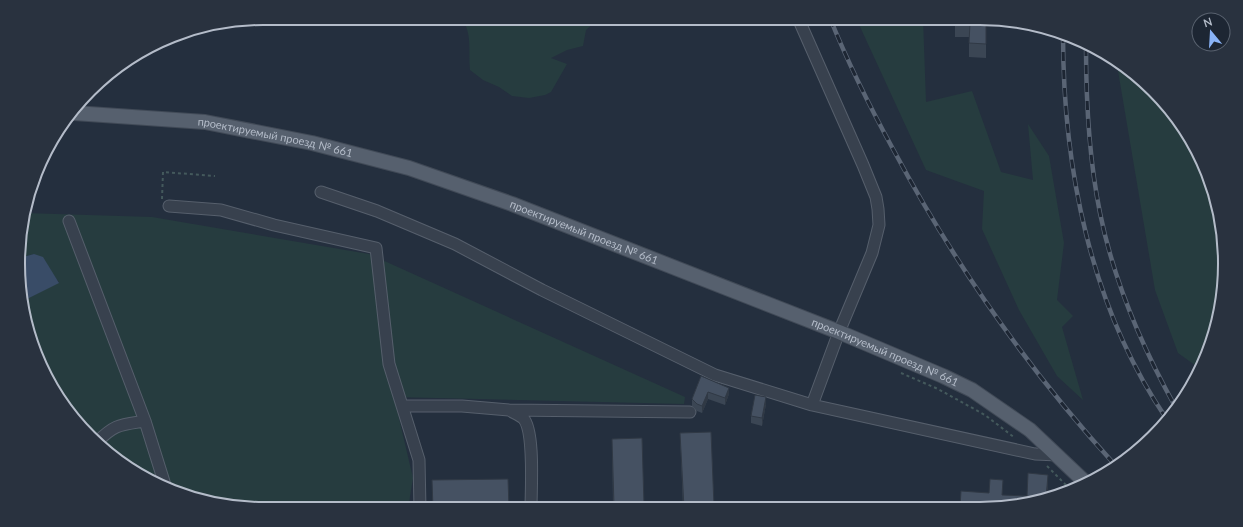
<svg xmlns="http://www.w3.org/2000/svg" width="1243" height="527" font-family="Lato,sans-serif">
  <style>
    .green { fill: #263c3f }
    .water { fill: #394c67 }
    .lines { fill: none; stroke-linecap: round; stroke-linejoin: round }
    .minor-casing { stroke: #565f6c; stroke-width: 13 }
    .major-casing { stroke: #414a57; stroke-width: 16 }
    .path { stroke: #44595c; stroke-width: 2; stroke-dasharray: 3 3; stroke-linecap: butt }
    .minor { stroke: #38414e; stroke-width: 11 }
    .major { stroke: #56606e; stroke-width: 14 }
    .rail-casing { stroke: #5a6575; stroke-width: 4.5 }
    .rail { stroke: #1d2633; stroke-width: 3; stroke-dasharray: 9; stroke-linecap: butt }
    .wall { fill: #3b4654 }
    .shaded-wall { fill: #303945 }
    .building { fill: #455162; stroke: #303945 }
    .labels { text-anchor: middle; stroke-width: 3; stroke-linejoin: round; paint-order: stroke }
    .street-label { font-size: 11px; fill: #b4bcc9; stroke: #1d2633 }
    .rim { fill: none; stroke: #b4bcc9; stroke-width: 2 }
  </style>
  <rect width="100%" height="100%" fill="#242f3e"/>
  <path class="green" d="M461,18H597L598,19L586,30L583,46L567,50L551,58L567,64L551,92L545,95L529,98L512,96L499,87L483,80L470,70C468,53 473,32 461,18Z
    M856,18H923L926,102L972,91L1001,172L1033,180L1028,124L1049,156L1064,243L1057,300L1073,316L1062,327L1083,400L1057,376L1019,310L982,229L984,191L926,170Z
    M1117,65L1142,79L1200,155L1224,248L1212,343L1199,368L1178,353L1155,290Z
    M24,213L152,217L369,254L685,397L684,404L394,397L413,478L408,509H263L184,496L102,448L51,386L23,311V301L59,282L34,254L23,257Z"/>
  <path class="water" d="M34,254L43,257L59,283L23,301V257Z"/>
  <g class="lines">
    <g class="minor-casing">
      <path id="minor" d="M798,18L863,165L876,197L878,209L879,225L872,253L839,332L812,405
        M321,192L377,211L455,244L542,290L715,375L812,405L1035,454L1058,455
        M169,206L221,210L274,225L376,248L389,364L419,460L420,509
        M69,221L145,421L165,485
        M402,406H462L509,410L690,412
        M509,410C514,413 519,415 523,418C535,430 531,490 531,508
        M97,442C115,424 120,425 145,421"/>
    </g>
    <g class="major-casing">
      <g id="major">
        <path id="s1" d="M74,113L205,122L312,143L409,168L512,204L839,332L943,376L972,390L1030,430L1086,483"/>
      </g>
    </g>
    <path class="path" d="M162,199L163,172L215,176
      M901,373L938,389L985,415L1015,438
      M1047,466L1072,491"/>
    <use href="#minor" class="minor"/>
    <use href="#major" class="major"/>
    <g class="rail-casing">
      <path id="rail" d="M830,18C848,63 870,107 893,149C954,263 1029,371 1116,466
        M1063,34C1063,167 1090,306 1166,418
        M1086,47C1086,102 1089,159 1100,213C1114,282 1142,347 1176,408"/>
    </g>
    <use href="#rail" class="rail"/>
  </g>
  <path class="wall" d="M955,18L986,19V58L969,57V37H955Z
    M701,376L729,394L725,405L708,399L702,413L697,411L692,406V399Z
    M766,404L762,426L751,423V416Z
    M711,432L714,508H683L680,433Z
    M642,438L644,508H613L612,439Z"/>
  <path class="shaded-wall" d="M729,388V394L725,405V398Z
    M708,392V399L702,413V406Z
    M766,397V404L762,426V418Z
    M1048,475V489L1047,497L1046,498Z"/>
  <path class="building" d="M955,18H980L986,19V44L969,43L970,23L955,22Z
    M701,376L729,388L725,398L708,392L702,406L697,404L692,399Z
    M755,395L766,397L762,418L751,416Z
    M711,432L714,506L684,508L680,433Z
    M642,438L644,505L614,506L612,439Z
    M1028,473L1048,475L1046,498L1012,507H960L961,491L989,493L990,479L1003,480L1002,495L1027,496Z
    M508,479L509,508L433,509L432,480Z"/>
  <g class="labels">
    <g class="street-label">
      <text dy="4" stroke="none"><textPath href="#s1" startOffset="203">проектируемый проезд № 661</textPath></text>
      <text dy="4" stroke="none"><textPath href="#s1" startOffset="527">проектируемый проезд № 661</textPath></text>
      <text dy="4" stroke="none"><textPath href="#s1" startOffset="851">проектируемый проезд № 661</textPath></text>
    </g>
  </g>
  <path d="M0 0H1243V527H0ZM263 25H980A238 238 0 0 1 1218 263V264A238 238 0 0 1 980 502H263A238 238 0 0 1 25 264V263A238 238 0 0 1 263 25Z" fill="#29323f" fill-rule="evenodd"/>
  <path class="rim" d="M263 25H980A238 238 0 0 1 1218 263V264A238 238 0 0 1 980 502H263A238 238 0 0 1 25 264V263A238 238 0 0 1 263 25Z"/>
  <g transform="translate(1211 32) rotate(342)"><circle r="19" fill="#1d2633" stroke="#59626f"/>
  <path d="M0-3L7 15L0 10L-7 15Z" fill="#8ab4f8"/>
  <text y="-6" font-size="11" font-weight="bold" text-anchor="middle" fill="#b4bcc9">N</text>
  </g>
</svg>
